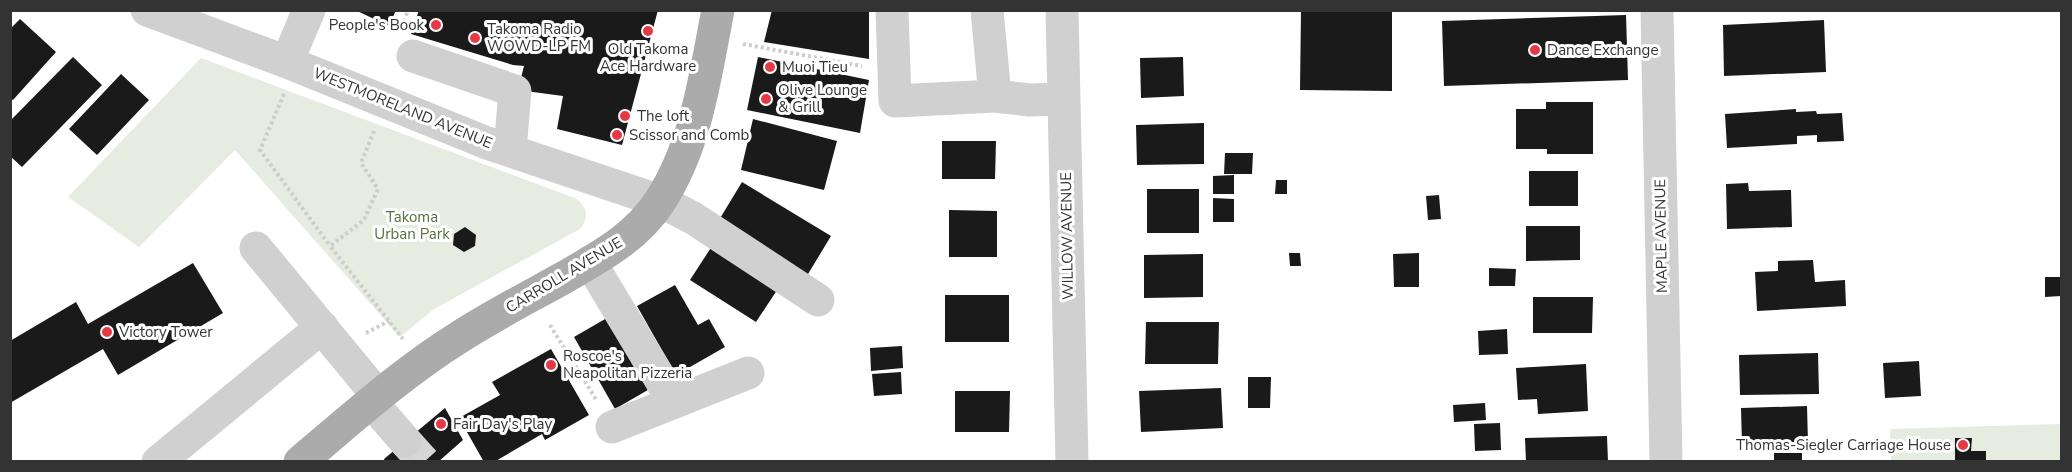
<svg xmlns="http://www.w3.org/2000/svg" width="2072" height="472" font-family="'Nunito Sans',sans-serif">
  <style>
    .green { fill: #e6ecdf }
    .building { fill: #1a1a1a }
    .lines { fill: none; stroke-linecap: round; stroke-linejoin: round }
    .minor-tunnel { stroke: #d6d6d6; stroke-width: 33; stroke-dasharray: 33 16; stroke-linecap: butt }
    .path { stroke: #cdcdcd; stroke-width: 4; stroke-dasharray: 3 3; stroke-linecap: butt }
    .minor { stroke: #d0d0d0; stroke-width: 33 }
    .major { stroke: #ababab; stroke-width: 33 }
    .poi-dot { fill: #e63946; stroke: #fff; stroke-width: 2 }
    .labels { text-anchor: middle; stroke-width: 6; stroke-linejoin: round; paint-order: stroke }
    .poi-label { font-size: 15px; fill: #333; stroke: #fff; text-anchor: start }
    .street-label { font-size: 15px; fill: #333; stroke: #fff }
    .park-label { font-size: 15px; fill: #56703f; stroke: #fff }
  </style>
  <rect width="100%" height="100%" fill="#fff"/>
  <path class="green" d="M201,58L577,199C588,209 589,218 580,229L434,309L400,337L235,150L139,247L68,197Z
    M2061,424V461H1891L1890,429Z"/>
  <path class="building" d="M355,10H396L389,26Z
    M419,10H658L622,145L557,129L563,96L518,90L524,66L513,65L411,34Z
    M772,10H869V59L764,42Z
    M1301,10H1392V91L1300,90Z
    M1626,15L1628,80L1444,86L1442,21Z
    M20,19L56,52L13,100L10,98V29Z
    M1824,20L1826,72L1724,76L1723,25Z
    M73,57L102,85L22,167L10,156V121Z
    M758,57L869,80L860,133L747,110Z
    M1183,57L1184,96L1141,98L1140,58Z
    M121,74L149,100L97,155L69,129Z
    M1546,102H1593V154H1547V149H1516V109H1546Z
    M1796,109V112L1816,111L1817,114L1842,113L1844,141L1817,142V135L1797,136V144L1727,148L1725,114Z
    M753,119L837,141L824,190L741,170Z
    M1204,123V164L1137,165L1136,125Z
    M942,141H996L995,179H942Z
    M1225,153H1253L1252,174H1224Z
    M1529,171H1578V206H1529Z
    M1234,175V194H1213V176Z
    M1276,180H1287V194H1275Z
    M742,182L831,236L805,279L716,225Z
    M1748,183L1749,191L1791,190L1792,227L1727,229L1726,184Z
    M1147,189H1199V233H1147Z
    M1439,195L1441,219L1428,220L1426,196Z
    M1213,198L1234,199V222H1213Z
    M949,210L997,211V257H949Z
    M1526,226H1580V260L1526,261Z
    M465,227L476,235L475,246L464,252L453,245L454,234Z
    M714,243L781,284L756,322L690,280Z
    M1289,253H1300L1301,266H1290Z
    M1419,253V287H1394L1393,254Z
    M1203,254V297L1144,298V255Z
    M1813,260L1815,282L1845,280L1846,306L1757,311L1755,272L1778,271V261Z
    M193,263L223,313L118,375L103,349L10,403V341L76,302L88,324Z
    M1489,268L1516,269L1515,286H1489Z
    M2045,277H2061V296L2045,297Z
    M675,285L698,325L709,319L725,347L676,375L637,306Z
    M945,295H1009V342H945Z
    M1533,297H1593L1592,333H1533Z
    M612,315L653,387L615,409L574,337Z
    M1146,322H1219L1218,364H1145Z
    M1507,329L1508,354L1479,355L1478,331Z
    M902,346L903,368L871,371L870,348Z
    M551,349L589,415L545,440L542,434L494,462H484L459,418L500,395L492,382Z
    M1818,353L1819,394L1740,395L1739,355Z
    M1919,361L1921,396L1885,398L1883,363Z
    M1586,364L1588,411L1538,414L1537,399L1518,400L1516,368Z
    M901,372L902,394L874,396L872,374Z
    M1248,377H1271L1270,408H1248Z
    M1221,388L1223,428L1141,432L1139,391Z
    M955,391H1010L1009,432H955Z
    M1485,403L1486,420L1454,422L1453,405Z
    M1807,406L1808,443L1742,445L1741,408Z
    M445,408L463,440L438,462H385L384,459Z
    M1500,423L1501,450L1475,451L1474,424Z
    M1607,436L1608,462H1526L1525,438Z
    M1955,438H1972L1971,451H1986V462H1955Z
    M1774,453H1802V462H1774Z"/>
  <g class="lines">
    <path class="minor-tunnel" d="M405,441L424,462"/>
    <path class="path" d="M402,27L408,10
      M743,44L862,66
      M284,94L260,150L330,246
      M374,131L361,163L378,189L364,220L330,246L403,339
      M550,325L597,401
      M366,333L389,321"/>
    <path class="minor" d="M147,10L287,62L487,143L660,201L693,218L818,300
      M892,10L895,101L995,96L987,10
      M1062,10L1072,462
      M1657,10L1666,462
      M413,56L515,91L510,150
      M287,62L309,10
      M995,96L1029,100L1064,99
      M256,248L379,397
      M590,262L674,402
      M372,403L405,441
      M612,427L748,373
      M158,462L322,327"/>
    <path class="major" d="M300,462C351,419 402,373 458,338C492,316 529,297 565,277C601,256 637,237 660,201C697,144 705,76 718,10"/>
  </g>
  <g class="poi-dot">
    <circle cx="436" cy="25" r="6"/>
    <circle cx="648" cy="31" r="6"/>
    <circle cx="475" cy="38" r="6"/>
    <circle cx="1535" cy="50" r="6"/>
    <circle cx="770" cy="67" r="6"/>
    <circle cx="766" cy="99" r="6"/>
    <circle cx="625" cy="116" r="6"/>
    <circle cx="617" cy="135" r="6"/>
    <circle cx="107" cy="332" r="6"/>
    <circle cx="551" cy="365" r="6"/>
    <circle cx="441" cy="424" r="6"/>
    <circle cx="1963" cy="445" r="6"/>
  </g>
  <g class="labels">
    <g class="poi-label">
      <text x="424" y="30" text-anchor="end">People's Book</text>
      <text x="487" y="34">Takoma Radio<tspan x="487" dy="17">WOWD-LP FM</tspan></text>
      <text x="648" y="54" text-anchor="middle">Old Takoma<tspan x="648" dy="17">Ace Hardware</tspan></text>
      <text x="1547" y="55">Dance Exchange</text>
      <text x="782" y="72">Muoi Tieu</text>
      <text x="778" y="95">Olive Lounge<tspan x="778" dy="17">&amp; Grill</tspan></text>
      <text x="637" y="121">The loft</text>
      <text x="629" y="140">Scissor and Comb</text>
      <text x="119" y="337">Victory Tower</text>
      <text x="563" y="361">Roscoe's<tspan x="563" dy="17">Neapolitan Pizzeria</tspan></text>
      <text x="453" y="429">Fair Day's Play</text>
      <text x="1951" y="450" text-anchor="end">Thomas-Siegler Carriage House</text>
    </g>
    <g class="street-label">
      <text transform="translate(403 108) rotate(22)" y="5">WESTMORELAND AVENUE</text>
      <text transform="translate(1067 236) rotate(-91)" y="5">WILLOW AVENUE</text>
      <text transform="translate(1661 236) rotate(-91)" y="5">MAPLE AVENUE</text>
      <text transform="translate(564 275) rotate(-31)" y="5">CARROLL AVENUE</text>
    </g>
    <g class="park-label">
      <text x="412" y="222">Takoma<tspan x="412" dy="17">Urban Park</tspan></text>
    </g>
  </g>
  <rect width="2072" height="472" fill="none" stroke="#333333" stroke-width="24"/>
</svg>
